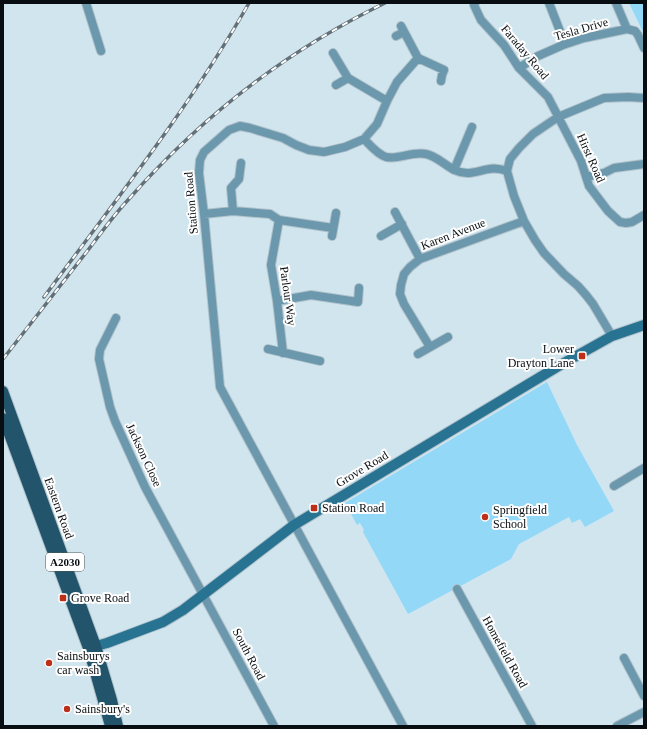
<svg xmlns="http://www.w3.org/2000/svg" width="647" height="729" font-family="'Times New Roman',serif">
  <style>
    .green { fill: #93d8f7 }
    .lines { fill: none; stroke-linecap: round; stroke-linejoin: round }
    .street-casing { stroke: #b1c2cb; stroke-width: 10 }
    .secondary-casing { stroke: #b1c2cb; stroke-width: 12 }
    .primary-casing { stroke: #b1c2cb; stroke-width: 12 }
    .street { stroke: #6b98ac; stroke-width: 8 }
    .secondary { stroke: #277391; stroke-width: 10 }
    .primary { stroke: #22556b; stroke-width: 10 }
    .rail-casing { stroke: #637077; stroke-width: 3.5 }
    .rail { stroke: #fff; stroke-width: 2; stroke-dasharray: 6; stroke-linecap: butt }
    .poi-dot { fill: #bc3019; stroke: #fff; stroke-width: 1.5 }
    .labels { text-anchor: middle; stroke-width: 4; stroke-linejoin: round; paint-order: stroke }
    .shield { fill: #fff; stroke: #515658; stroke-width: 1 }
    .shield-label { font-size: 11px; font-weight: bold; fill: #070d11 }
    .street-label { font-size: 12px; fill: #070d11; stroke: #fff }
    .poi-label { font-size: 12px; fill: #070d11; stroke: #fff; text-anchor: start }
  </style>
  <rect width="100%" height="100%" fill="#d1e5ef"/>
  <path class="green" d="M629,3H644V34Z
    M547,382L577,445L614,511L585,527L580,519L572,523L569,517L519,544L511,559L408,614L363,532L364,530L360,523L357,525L345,503Z"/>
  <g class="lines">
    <g class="street-casing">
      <path id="street" d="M86,3L101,51
        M475,3L474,5L481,20L504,45L519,68L548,97L581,161L589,186L608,211L620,222L626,223L632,222L644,215
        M549,3L565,44
        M616,3L627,29
        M401,26L418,58L397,82L387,101L377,124L364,139L345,147L324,152L309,150L296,145L283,138L250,128L240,126L229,130L204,152L200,160L199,173L204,214L220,387L403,726
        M396,36L404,32
        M333,53L348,78L387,101
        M418,58L444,70L442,75L441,81
        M519,68L538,56L563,45L584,38L627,29L635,31L638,35L644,48
        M336,85L348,78
        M364,139C370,145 377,154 386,157C398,160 412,151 426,154C441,157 450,173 467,173C474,173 482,170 489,169C495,168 501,169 507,171
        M454,170L472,127
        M586,177L604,173L614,168L644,164
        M233,211L231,188L239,179L241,163
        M395,212L420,259
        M204,214L233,211L270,214L279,220L333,228
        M279,220L271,265L277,301L283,353
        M332,236L336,213
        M381,236L402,224
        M277,301L311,295L358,302L359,288
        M116,318L100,350L99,359L110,407L115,421L145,487L274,726
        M612,336L593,304L586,295L578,286L564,274L544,253L535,240L524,221L514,196L507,171L510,159L519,148L533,134L558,117L604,98L628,97L644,98
        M430,347L404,304L400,294L401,285L404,274L410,267L420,259L524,221
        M268,349L320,361
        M418,354L448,337
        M614,486L644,468
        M457,589L532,726
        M624,658L644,696
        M617,726L644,712"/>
    </g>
    <g class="secondary-casing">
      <path id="secondary" d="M89,648L107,643L163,622L183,610L294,525L562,364L612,336L644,325"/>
    </g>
    <g class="primary-casing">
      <path id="primary" d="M3,391L96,646L112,700L118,726
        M3,418L88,648L110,726"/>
    </g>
    <use href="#street" class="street"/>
    <use href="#secondary" class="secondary"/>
    <use href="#primary" class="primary"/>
    <g class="rail-casing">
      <path id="rail" d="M44,297C115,201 190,107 249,3
        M3,359C30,324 58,289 85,254C99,236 112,217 128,200C200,118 288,50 385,3"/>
    </g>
    <use href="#rail" class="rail"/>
  </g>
  <g class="poi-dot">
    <rect x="578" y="352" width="8" height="8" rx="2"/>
    <rect x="310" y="504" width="8" height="8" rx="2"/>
    <circle cx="485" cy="517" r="4"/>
    <rect x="59" y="594" width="8" height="8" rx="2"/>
    <circle cx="49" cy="663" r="4"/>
    <circle cx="67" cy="709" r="4"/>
  </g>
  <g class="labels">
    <rect class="shield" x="46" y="553" width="38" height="18" rx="3"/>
    <g class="shield-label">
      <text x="65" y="566">A2030</text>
    </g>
    <g class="street-label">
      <text transform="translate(581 29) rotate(-16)" y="4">Tesla Drive</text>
      <text transform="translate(525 52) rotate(50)" y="4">Faraday Road</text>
      <text transform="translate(591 158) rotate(66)" y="4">Hirst Road</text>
      <text transform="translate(191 203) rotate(-95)" y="4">Station Road</text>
      <text transform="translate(453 234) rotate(-21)" y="4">Karen Avenue</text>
      <text transform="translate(288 296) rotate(82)" y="4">Parlour Way</text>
      <text transform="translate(144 455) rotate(65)" y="4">Jackson Close</text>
      <text transform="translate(362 469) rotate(-31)" y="4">Grove Road</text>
      <text transform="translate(59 508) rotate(70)" y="4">Eastern Road</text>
      <text transform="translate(505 652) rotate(61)" y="4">Homefield Road</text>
      <text transform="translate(249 654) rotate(62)" y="4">South Road</text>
    </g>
    <g class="poi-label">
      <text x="574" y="353" text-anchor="end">Lower<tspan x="574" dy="14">Drayton Lane</tspan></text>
      <text x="322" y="512">Station Road</text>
      <text x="493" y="514">Springfield<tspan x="493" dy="14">School</tspan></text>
      <text x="71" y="602">Grove Road</text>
      <text x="57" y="660">Sainsburys<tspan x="57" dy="14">car wash</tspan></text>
      <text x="75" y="713">Sainsbury's</text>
    </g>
  </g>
  <rect width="647" height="729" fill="none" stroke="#070d11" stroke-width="8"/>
</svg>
